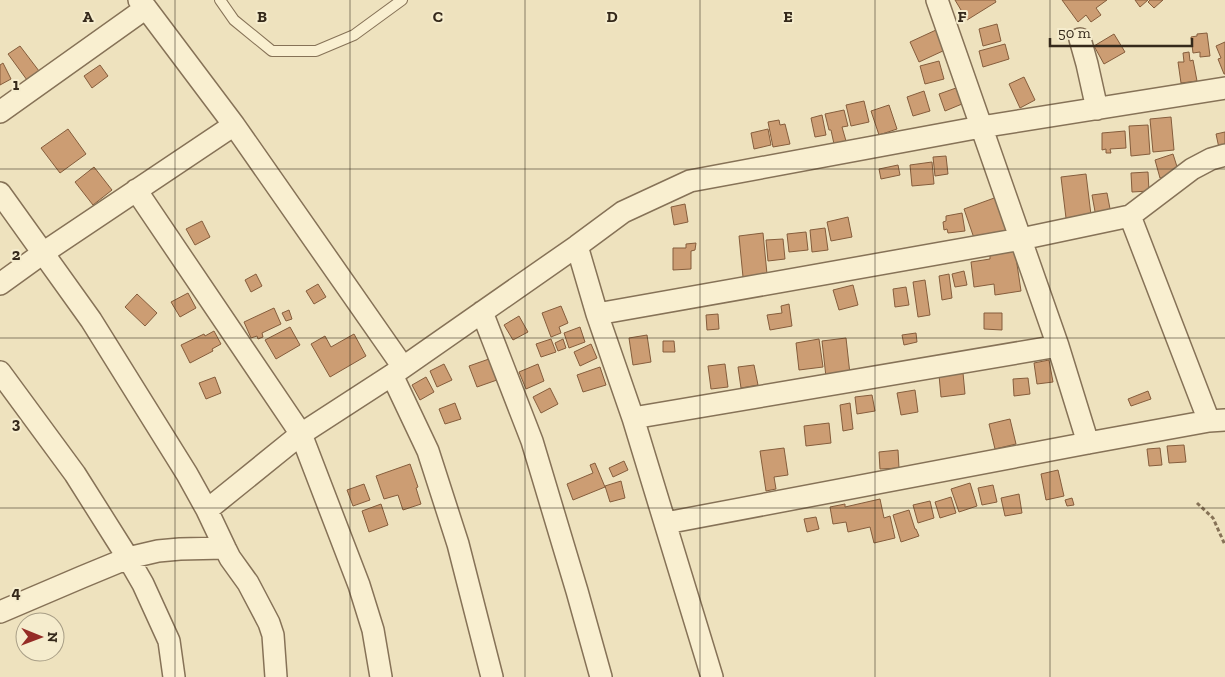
<svg xmlns="http://www.w3.org/2000/svg" width="1225" height="677" font-family="'Zilla Slab',serif">
  <style>
    .building { fill: #cc9d73; stroke: #855d3c }
    .lines { fill: none; stroke-linecap: round; stroke-linejoin: round }
    .service-casing { stroke: #867257; stroke-width: 12 }
    .minor-casing { stroke: #867257; stroke-width: 24 }
    .path { stroke: #867257; stroke-width: 3; stroke-dasharray: 4 2.5; stroke-linecap: butt }
    .service { stroke: #f9efd0; stroke-width: 10 }
    .minor { stroke: #f9efd0; stroke-width: 21 }
    .grid { fill: none; stroke: #35291b; stroke-width: 1; stroke-opacity: 0.55 }
    .grid-label { font-size: 16px; text-anchor: middle; font-weight: bold; fill: #35291b; stroke: #f5eccd; stroke-width: 4; stroke-linejoin: round; paint-order: stroke }
  </style>
  <rect width="100%" height="100%" fill="#eee2be"/>
  <path class="building" d="M955,0H995L996,2L967,20Z
    M1062,0H1107L1096,8L1101,15L1091,22L1086,15L1078,22Z
    M1135,0H1148L1140,7Z
    M1150,0H1163L1154,8L1148,2Z
    M997,24L1001,41L983,46L979,29Z
    M936,30L945,50L919,62L910,42Z
    M1207,33L1210,56L1200,57V52L1193,53L1191,37L1197,36V34Z
    M1114,34L1125,52L1104,64L1094,46Z
    M1225,42V74H1224L1218,59L1221,58L1216,46Z
    M1005,44L1009,59L983,67L979,51Z
    M20,46L39,71L27,80L8,54Z
    M1189,52L1190,61L1193,60L1197,81L1181,83L1178,62H1184L1183,53Z
    M939,61L944,79L925,84L920,66Z
    M3,63L11,79L0,85V65Z
    M100,65L108,76L92,88L84,76Z
    M1024,77L1035,100L1020,108L1009,84Z
    M956,88L962,104L945,111L939,94Z
    M924,91L930,111L913,116L907,97Z
    M864,101L869,122L851,126L846,105Z
    M889,105L897,129L879,135L871,111Z
    M844,110L848,126L842,127L846,141L834,144L831,130H829L825,114Z
    M822,115L826,135L815,137L811,118Z
    M1171,117L1174,150L1153,152L1150,119Z
    M779,120L780,125L785,124L790,144L773,147L768,122Z
    M1148,125L1150,154L1131,156L1129,126Z
    M68,129L86,154L60,173L41,148Z
    M768,129L771,145L754,149L751,133Z
    M1125,131L1126,148L1110,149L1111,153H1106V149L1102,150V133Z
    M1225,132V147L1219,148L1216,134Z
    M1173,154L1179,173L1160,178L1155,160Z
    M946,156L948,174L935,176L933,157Z
    M932,162L934,184L912,186L910,165Z
    M898,165L900,175L881,179L879,169Z
    M94,167L112,190L93,205L75,182Z
    M1148,172L1149,191L1132,192L1131,173Z
    M1086,174L1091,215L1066,218L1061,177Z
    M1107,193L1111,214L1096,217L1092,195Z
    M997,197L1009,229L975,241L964,209Z
    M685,204L688,222L674,225L671,207Z
    M962,213L965,231L948,233L947,229L944,230L943,222L946,221V216Z
    M848,217L852,237L831,241L827,222Z
    M202,221L210,237L195,245L186,229Z
    M825,228L828,250L812,252L810,230Z
    M806,232L808,250L789,252L787,234Z
    M763,233L767,274L743,277L739,236Z
    M783,239L785,259L768,261L766,240Z
    M696,243L695,250L691,251V269L673,270V248H686V244Z
    M1015,251L1021,291L995,295L994,284L974,287L971,262L990,259V254Z
    M964,271L967,285L955,287L952,274Z
    M256,274L262,286L251,292L245,280Z
    M949,274L952,298L942,300L939,276Z
    M925,280L930,315L918,317L913,282Z
    M318,284L326,297L314,304L306,291Z
    M853,285L858,305L839,310L833,290Z
    M906,287L909,305L895,307L893,289Z
    M188,293L196,308L180,317L171,302Z
    M137,294L157,313L145,326L125,307Z
    M789,304L792,326L770,330L767,315L782,313L781,306Z
    M561,306L568,323L559,327L561,333L551,337L542,313Z
    M274,308L281,324L262,333L263,337L258,339L257,336L251,338L244,322Z
    M289,310L292,319L286,321L282,313Z
    M984,313H1002V330L984,329Z
    M718,314L719,329L707,330L706,315Z
    M519,316L528,332L513,340L504,325Z
    M290,327L300,345L276,359L265,340Z
    M580,327L585,342L569,348L564,333Z
    M214,331L221,344L212,349L213,351L190,363L181,345L204,334L205,336Z
    M916,333L917,342L904,345L902,335Z
    M354,334L366,356L330,377L311,344L325,336L331,347Z
    M647,335L651,362L633,365L629,338Z
    M846,338L850,374L826,377L822,341Z
    M551,339L556,352L541,357L536,344Z
    M563,339L566,348L558,351L555,343Z
    M819,339L823,367L799,370L796,343Z
    M663,341H674L675,352H663Z
    M591,344L597,358L580,366L574,352Z
    M489,359L497,380L477,387L469,366Z
    M1049,360L1053,382L1037,384L1034,363Z
    M444,364L452,380L437,387L430,371Z
    M538,364L544,381L526,389L519,372Z
    M725,364L728,387L711,389L708,366Z
    M754,365L758,385L741,388L738,367Z
    M600,367L606,385L583,392L577,375Z
    M963,373L965,394L941,397L939,375Z
    M215,377L221,393L206,399L199,383Z
    M426,377L434,392L420,400L412,385Z
    M1028,378L1030,394L1014,396L1013,379Z
    M550,388L558,404L541,413L533,397Z
    M915,390L918,412L901,415L897,393Z
    M1148,391L1151,399L1131,406L1128,399Z
    M872,395L875,411L857,414L855,397Z
    M455,403L461,419L445,424L439,409Z
    M850,403L853,429L843,431L840,405Z
    M1010,419L1016,444L995,449L989,424Z
    M829,423L831,443L806,446L804,426Z
    M1184,445L1186,462L1169,463L1167,446Z
    M784,448L788,475L774,477L776,489L766,491L760,451Z
    M1160,448L1162,465L1149,466L1147,449Z
    M898,450L899,468L880,469L879,452Z
    M624,461L628,470L613,477L609,468Z
    M595,463L605,487L573,500L567,484L593,473L590,465Z
    M410,464L418,487L416,488L421,504L403,510L398,495L384,499L376,476Z
    M1058,470L1064,496L1046,500L1041,474Z
    M621,481L625,498L610,502L605,486Z
    M970,483L977,506L959,512L951,489Z
    M364,484L370,500L353,506L347,490Z
    M993,485L997,502L982,505L978,488Z
    M1019,494L1022,513L1005,516L1001,498Z
    M951,497L956,513L940,518L935,502Z
    M1072,498L1074,505L1067,506L1065,500Z
    M880,499L884,518L890,516L895,538L874,543L870,527L848,532L846,522L833,524L830,507L845,504V507Z
    M930,501L934,518L918,523L913,505Z
    M381,504L388,525L369,532L362,511Z
    M909,510L915,529H916L919,536L901,542L893,515Z
    M816,517L819,529L807,532L804,519Z"/>
  <g class="lines">
    <g class="service-casing">
      <path id="service" d="M220,0L234,20L272,51H316L354,35L402,0"/>
    </g>
    <g class="minor-casing">
      <path id="minor" d="M139,0L146,8L234,125L403,367
        M937,0L1058,346L1088,443
        M1080,39L1087,64L1097,109
        M0,112L146,8
        M136,190L301,434L359,585L373,630L381,677
        M0,193L91,320L187,474L207,510L225,548L230,558L248,583L269,623L273,635L276,677
        M1130,216L1209,421
        M577,246L597,314L633,418L712,677
        M0,284L43,253L234,125
        M482,312L532,441L577,591L601,677
        M597,314L1021,239L1130,216L1192,169L1211,159L1225,155
        M0,372L75,474L128,558L158,551L180,549L225,548
        M392,375L428,451L458,544L492,677
        M633,418L1058,346
        M207,510L301,434L392,375L577,246L623,212L690,181L981,127L1225,88
        M666,523L1088,443L1209,421L1225,420
        M0,612L82,577L128,558L143,584L169,641L174,677"/>
    </g>
    <path class="path" d="M1197,503L1213,518L1225,545"/>
    <use href="#service" class="service"/>
    <use href="#minor" class="minor"/>
  </g>
  <path class="grid" d="M175,0V677M350,0V677M525,0V677M700,0V677M875,0V677M1050,0V677M0,169H1225M0,338H1225M0,508H1225"/>
  <g class="grid-label">
    <text x="88" y="22">A</text>
    <text x="262" y="22">B</text>
    <text x="438" y="22">C</text>
    <text x="612" y="22">D</text>
    <text x="788" y="22">E</text>
    <text x="962" y="22">F</text>
    <text x="16" y="90">1</text>
    <text x="16" y="260">2</text>
    <text x="16" y="429">3</text>
    <text x="16" y="598">4</text>
  </g>
  <g transform="translate(40 637) rotate(91)"><circle r="24" fill="#f5eccd" stroke="#a89e86"/>
  <path d="M0-4L9 19L0 12L-9 19Z" fill="#952c26"/>
  <text y="-8" font-size="14" font-weight="bold" text-anchor="middle" fill="#35291b">N</text>
  </g>
  <path d="M1050 38v8h142v-8" fill="none" stroke="#35291b" stroke-width="2.5"/>
  <text x="1058" y="38" font-size="15" fill="#35291b" stroke="#f5eccd" stroke-width="4" paint-order="stroke">50 m</text>
</svg>
